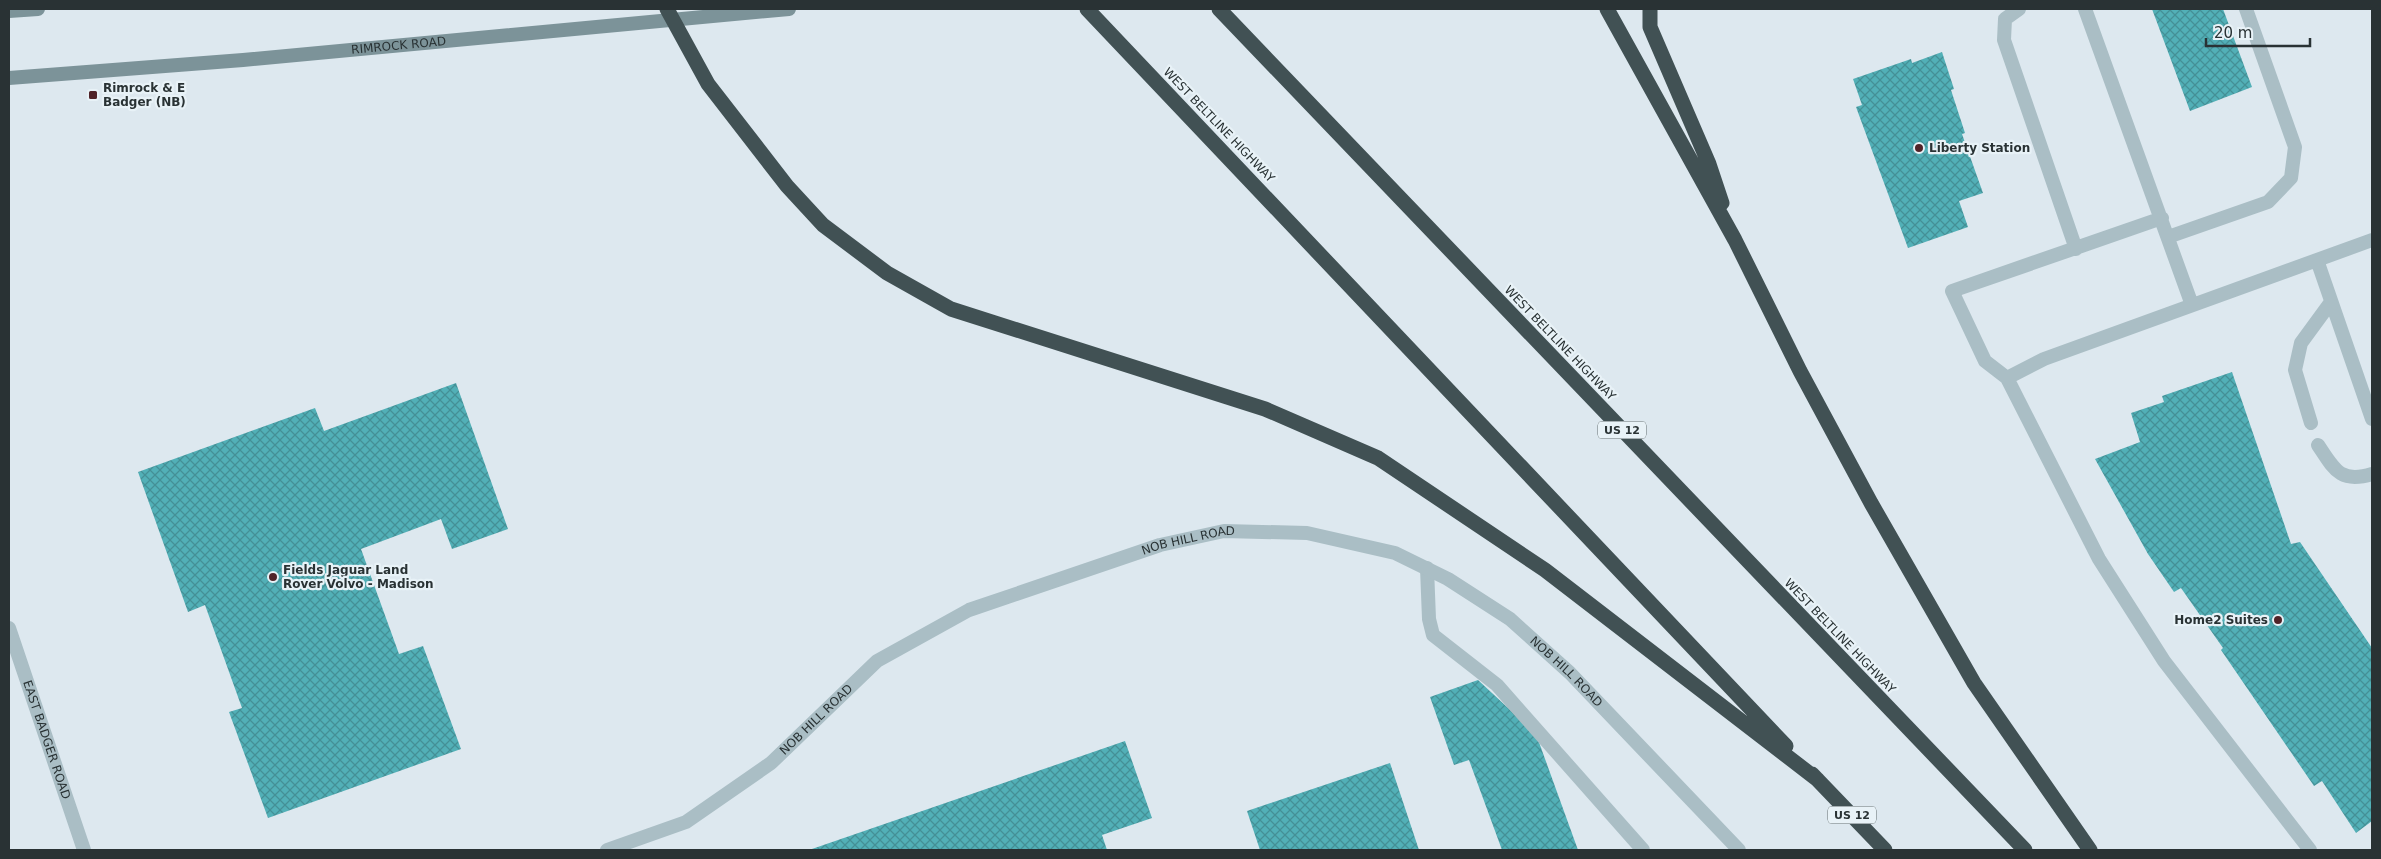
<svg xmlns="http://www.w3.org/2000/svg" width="2381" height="859" font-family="'DejaVu Sans',sans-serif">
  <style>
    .building { fill: url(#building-cross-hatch) }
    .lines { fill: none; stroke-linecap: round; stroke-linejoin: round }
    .service { stroke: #aabec5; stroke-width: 14 }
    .tertiary { stroke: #aabec5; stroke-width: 14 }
    .secondary { stroke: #7c9399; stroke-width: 14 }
    .motorway { stroke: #415154; stroke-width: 15 }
    .poi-dot { fill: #502328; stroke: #e8f2f7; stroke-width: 2 }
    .labels { text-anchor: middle; stroke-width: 4.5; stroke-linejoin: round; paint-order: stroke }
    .shield { fill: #e8f2f7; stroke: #626c6e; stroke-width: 1 }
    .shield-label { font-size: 11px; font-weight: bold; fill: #293234 }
    .street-label { font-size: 12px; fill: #293234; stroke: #e8f2f7 }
    .poi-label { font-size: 12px; font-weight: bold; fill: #293234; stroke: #e8f2f7; text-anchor: start }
  </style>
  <defs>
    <pattern id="building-cross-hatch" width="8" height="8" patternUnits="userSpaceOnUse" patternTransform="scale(1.25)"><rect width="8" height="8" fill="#52b0b7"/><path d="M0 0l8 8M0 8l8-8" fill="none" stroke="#449096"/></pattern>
  </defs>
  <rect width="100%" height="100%" fill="#dde8ef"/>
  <path class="building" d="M2152,9H2223L2252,87L2190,111Z
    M1942,52L1954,89L1951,90L1965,133L1962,134L1983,193L1959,201L1968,227L1908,248L1856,107L1862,105L1853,79L1911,59L1912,63Z
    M2232,372L2291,544L2300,542L2372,648V821L2356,833L2322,781L2314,786L2221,650L2223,648L2181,588L2174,592L2148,554L2095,459L2140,442L2131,413L2164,402L2162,396Z
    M456,383L508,529L452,549L441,519L361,549L399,654L423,646L461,749L268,818L229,712L242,708L205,605L188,612L138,472L315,408L324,431Z
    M1478,680L1536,734L1578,850H1502L1469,760L1454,765L1430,697Z
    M1125,741L1152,818L1102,835L1107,850H809Z
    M1390,763L1419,850H1260L1247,811Z"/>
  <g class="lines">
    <path class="service" d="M2019,9L2005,19L2004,40L2076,249
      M2085,9L2192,305
      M2168,237L2268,202L2291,178L2295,147L2246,9
      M2317,260L2372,419
      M2007,378L1985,361L1952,291L2162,218
      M2311,423L2295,370L2301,343L2331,302
      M2318,445C2334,469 2340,484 2372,474
      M1427,568L1429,619L1433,635L1497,685L1643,850
      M2310,850L2164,661L2099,559L2007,378L2044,359L2372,240"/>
    <g class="tertiary">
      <path id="s1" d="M9,628L84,850"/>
      <path id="s2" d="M607,850L686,822L771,763L877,661L969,610L1160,545L1224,531L1307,533L1395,553L1448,579L1510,619L1570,673L1739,850"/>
    </g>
    <g class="secondary">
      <path d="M9,11L38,9"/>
      <path id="s3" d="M9,78L243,60L789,9"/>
    </g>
    <path class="motorway" d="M667,9L708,84L787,186L823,225L887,273L951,309L1265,409L1378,458L1545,570L1818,780
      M1087,9L1786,746
      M1219,9L2025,850
      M1607,9L1735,240L1800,371L1871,503L1974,683L2090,850
      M1650,9V27L1709,164L1722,203
      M1812,774L1885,850"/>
  </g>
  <g class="poi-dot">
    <rect x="88" y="90" width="10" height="10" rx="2.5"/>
    <circle cx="1919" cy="148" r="5"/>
    <circle cx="273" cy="577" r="5"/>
    <circle cx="2278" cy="620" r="5"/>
  </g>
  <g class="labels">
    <g class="shield">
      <rect x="1598" y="421.5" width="48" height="17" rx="4"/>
      <rect x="1828" y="806.5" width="48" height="17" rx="4"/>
    </g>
    <g class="shield-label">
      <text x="1622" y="434">US 12</text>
      <text x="1852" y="819">US 12</text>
    </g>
    <g class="street-label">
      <text dy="4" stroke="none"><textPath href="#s3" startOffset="391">RIMROCK ROAD</textPath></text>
      <text transform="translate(1219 125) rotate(46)" y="4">WEST BELTLINE HIGHWAY</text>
      <text transform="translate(1560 343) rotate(46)" y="4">WEST BELTLINE HIGHWAY</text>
      <text dy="4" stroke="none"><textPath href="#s2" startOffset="670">NOB HILL ROAD</textPath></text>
      <text transform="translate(1840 636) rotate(46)" y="4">WEST BELTLINE HIGHWAY</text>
      <text dy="4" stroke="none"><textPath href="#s2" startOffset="1090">NOB HILL ROAD</textPath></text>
      <text dy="4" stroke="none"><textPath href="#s2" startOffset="250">NOB HILL ROAD</textPath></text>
      <text dy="4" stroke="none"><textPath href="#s1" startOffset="118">EAST BADGER ROAD</textPath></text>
    </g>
    <g class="poi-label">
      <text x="103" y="92">Rimrock &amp; E<tspan x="103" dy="14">Badger (NB)</tspan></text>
      <text x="1929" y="152">Liberty Station</text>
      <text x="283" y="574">Fields Jaguar Land<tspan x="283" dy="14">Rover Volvo - Madison</tspan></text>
      <text x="2268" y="624" text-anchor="end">Home2 Suites</text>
    </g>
  </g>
  <rect width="2381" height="859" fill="none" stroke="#293234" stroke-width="20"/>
  <path d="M2206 38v8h104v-8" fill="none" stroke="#293234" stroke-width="2.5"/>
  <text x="2214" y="38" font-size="15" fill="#293234" stroke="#e8f2f7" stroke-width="4" paint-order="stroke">20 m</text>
</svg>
